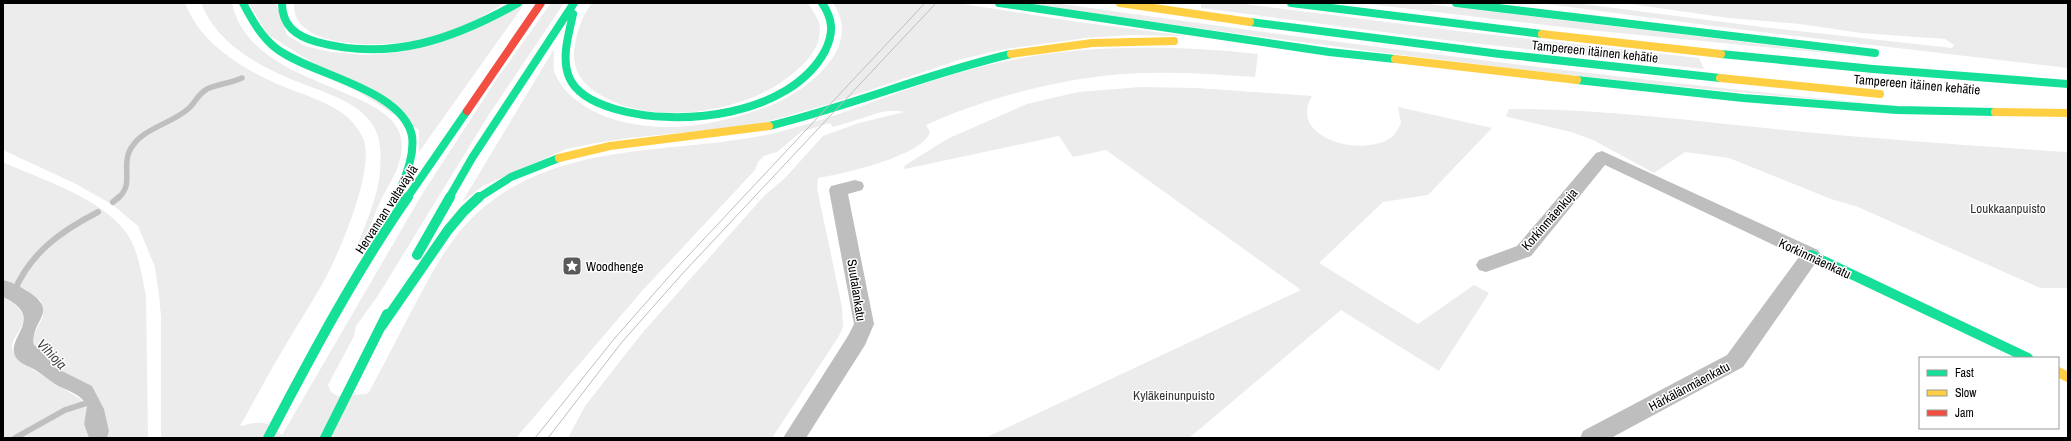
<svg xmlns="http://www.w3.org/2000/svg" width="2071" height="441" font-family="'Archivo Narrow',sans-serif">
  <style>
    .green { fill: #ececec }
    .water { fill: #bfbfbf }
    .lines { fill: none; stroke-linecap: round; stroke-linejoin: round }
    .stream-far1 { stroke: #bfbfbf; stroke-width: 5.5 }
    .stream { stroke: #bfbfbf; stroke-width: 6 }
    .street { fill: #bebebe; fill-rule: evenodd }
    .fast-far1 { stroke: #16e098; stroke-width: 8 }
    .fast { stroke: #16e098; stroke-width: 10 }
    .slow-far1 { stroke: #ffcf43; stroke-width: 8 }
    .slow { stroke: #ffcf43; stroke-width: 10 }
    .jam { stroke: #f24e42; stroke-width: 8 }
    .tram { stroke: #bebebe; stroke-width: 1 }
    .labels { text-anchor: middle; stroke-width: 3; stroke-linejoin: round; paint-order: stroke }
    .street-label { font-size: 13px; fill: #000; stroke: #fff }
    .park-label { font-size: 13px; fill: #333; stroke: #fff }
    .poi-label { font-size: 13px; fill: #000; stroke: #fff; text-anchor: start }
    .water-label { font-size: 14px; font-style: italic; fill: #444; stroke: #fff }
  </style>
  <rect width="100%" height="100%" fill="#fff"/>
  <path class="green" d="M3,3H185C200,42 237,65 273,82C304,97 347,103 363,138C376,168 340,251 325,279C315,298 302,317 291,336C273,365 257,396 240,426C261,421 266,419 282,435L421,196L496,80L551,3H564L488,116L379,294L356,326L354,336L328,385L331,392L337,396L366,394L369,392C384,364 398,337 412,310C434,269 454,228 493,200C577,139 683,155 779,132C840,117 898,90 959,73C1055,44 1159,43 1258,54L1255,77C1211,74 1167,71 1123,74C1059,79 985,98 926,125L930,132C923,156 842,174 818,178L817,188L842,307L843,327L839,336L772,438H568L585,406L643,332L765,195L785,178L823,136L859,123L904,112C887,108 875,114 860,119C851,122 842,124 833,127L830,123L801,132L777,152L764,156L758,162L755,170L642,291L516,438H161V317L159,295L155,267L138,226L113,205L76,184L3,150Z
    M201,3H232C250,88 392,85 401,138C405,162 391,180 381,200C373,216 368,236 358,250H356C365,224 379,196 380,169C381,155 381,139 374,127C360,104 334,96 311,87C269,71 219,49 201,3Z
    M249,3H276L287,35L305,46L331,52L364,55L402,52L525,3L419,152V130L267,34Z
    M294,3H504C481,18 457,31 430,38C398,46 291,55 294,3Z
    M592,3H808C812,10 819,19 820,27C821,44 810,59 798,69C752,113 651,129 597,93C581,83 573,70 574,51C576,34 581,17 592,3Z
    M833,3H957L1078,22L1187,36L1131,35L1086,38L1005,49L962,59L822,106L755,125L629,138L596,143L566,149L483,186L462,202L554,49C554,56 553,64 554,71C558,82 566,92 575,99C599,119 633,126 663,127C697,128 732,119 764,108C803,94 865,49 833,3Z
    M1025,3H1055C1328,42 1601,77 1876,104C1591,82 1308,45 1025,3Z
    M1201,3H1236L1458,31L1699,58L1704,69L1436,39L1201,8Z
    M1360,3H1420L1878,58L1588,30Z
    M1539,3H1575L1762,27L1952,48L1954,45L1945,39L1861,33L1800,24L1729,18L1623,3H2068V68L1736,29Z
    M1141,87L1197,88L1312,96C1286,139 1367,159 1393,136C1396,133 1399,127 1401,123L1398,107L1492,128L1428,195L1383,202L1319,263L1418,324L1474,285L1489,293L1439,371L1341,310L1189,438H985L1301,290L1106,150L1073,157L1059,136L905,169L904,166L947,139L1027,104L1078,92Z
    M1509,109C1601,109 1693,121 1784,130C1878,139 1973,146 2068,152V288H2040L1858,207L1831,199L1729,158L1685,152L1654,173L1593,140L1571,132L1508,117L1506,116Z
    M3,162C42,180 103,198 128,235C139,253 142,276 146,296L148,438H107L109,431L104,409L92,386L54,367L49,355L34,345L33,336L43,317L41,301L25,289L3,280Z
    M3,297C13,302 28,312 22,325C19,332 13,339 12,345C12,351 15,356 18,360L85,402L87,406L84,424L89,438H3Z"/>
  <path class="water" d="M3,280C12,282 21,287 29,292C60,313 30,320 34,345L49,355L54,367L92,386L104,409L109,431L107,438H89L84,424L87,406C82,394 65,390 55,384C49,380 43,375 37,371C31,367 23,365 18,360C0,339 50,319 3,297Z"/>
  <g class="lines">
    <path class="stream-far1" d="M118,198C134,185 122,169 129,152C140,128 170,125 188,109C195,103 198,94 207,89C218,84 231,83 242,78"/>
    <path class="stream" d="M113,202L119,197
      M14,292C30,253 61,231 98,212
      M15,438L65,410L90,402"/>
    <path class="street" d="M1602,151L1818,250L1821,255L1743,367L1611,438H1580L1583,431L1727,355L1799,257L1605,165L1531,256L1486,272L1479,270L1476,265L1479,260L1517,246L1596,153Z
      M855,180L862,182L864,186L862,190L848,194L874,324L865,345L806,438H783L848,336L854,324L829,190L831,186Z"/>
    <path class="fast-far1" d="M243,3C252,20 262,38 277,49C312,75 403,89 412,136C415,157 404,179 397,198
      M282,3C282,26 296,36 317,42C390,62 454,39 518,3
      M999,3L1329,52L1395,59
      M1291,3L1542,34
      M1456,3L1875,53
      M573,14C569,34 561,57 569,77C576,94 598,104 615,109C679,128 790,116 825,51C834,33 833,19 822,3
      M1250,22L1500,54L1720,78
      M1721,54L1873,69L2068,84
      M1577,80L1743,98L1897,110L1995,112
      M769,126C851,106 929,73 1011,54
      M407,198L467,111
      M449,198L472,158L574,3
      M478,198L511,177L559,158"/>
    <path class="fast" d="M396,200L397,197
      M417,255L450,197
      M1811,255L2028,358
      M381,327L448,230L464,211L479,197
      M268,438C311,356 355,273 408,197
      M325,438L387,314"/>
    <path class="slow-far1" d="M1120,3L1250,22
      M1542,34L1721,54
      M1011,54L1092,43L1174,41
      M1395,59L1577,80
      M1720,78L1880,94
      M1995,112L2068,113
      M559,158L610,146L769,126"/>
    <path class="slow" d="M2058,372L2068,377"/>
    <path class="jam" d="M467,111L541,3"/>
    <path class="tram" d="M535,438L614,339L673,272L925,3
      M548,438L622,342L683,273L936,3"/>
  </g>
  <defs>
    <g id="sight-square" transform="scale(1)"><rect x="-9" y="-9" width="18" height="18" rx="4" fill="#595959" stroke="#fff"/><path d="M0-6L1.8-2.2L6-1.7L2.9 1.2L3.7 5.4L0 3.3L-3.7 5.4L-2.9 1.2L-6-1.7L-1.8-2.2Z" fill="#fff"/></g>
  </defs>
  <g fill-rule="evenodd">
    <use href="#sight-square" x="572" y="266"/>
  </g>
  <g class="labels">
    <g class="street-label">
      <text transform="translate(1595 51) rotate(6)" y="5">Tampereen itäinen kehätie</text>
      <text transform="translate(1917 84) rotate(5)" y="5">Tampereen itäinen kehätie</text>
      <text transform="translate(386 209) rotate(-57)" y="5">Hervannan valtaväylä</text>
      <text transform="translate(1549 219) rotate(-49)" y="5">Korkinmäenkuja</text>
      <text transform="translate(1815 258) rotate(25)" y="5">Korkinmäenkatu</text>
      <text transform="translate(857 290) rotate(81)" y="5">Suutalankatu</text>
      <text transform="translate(1689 386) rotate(-28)" y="5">Härkälänmäenkatu</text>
    </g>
    <g class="park-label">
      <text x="2008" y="213">Loukkaanpuisto</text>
      <text x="1174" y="400">Kyläkeinunpuisto</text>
    </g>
    <g class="poi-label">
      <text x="586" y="271">Woodhenge</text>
    </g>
    <g class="water-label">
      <text transform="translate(52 354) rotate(46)" y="5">Vihioja</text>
    </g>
  </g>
  <rect width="2071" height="441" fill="none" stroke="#000000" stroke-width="8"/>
  <rect x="1919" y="357" width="140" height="72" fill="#ffffff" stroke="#999999"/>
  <rect x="1927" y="370" width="20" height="6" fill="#16e098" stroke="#999999"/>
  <text x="1955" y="377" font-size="12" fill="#000000">Fast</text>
  <rect x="1927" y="390" width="20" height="6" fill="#ffcf43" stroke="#999999"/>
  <text x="1955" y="397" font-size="12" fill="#000000">Slow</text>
  <rect x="1927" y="410" width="20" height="6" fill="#f24e42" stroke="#999999"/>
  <text x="1955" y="417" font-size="12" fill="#000000">Jam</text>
</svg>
